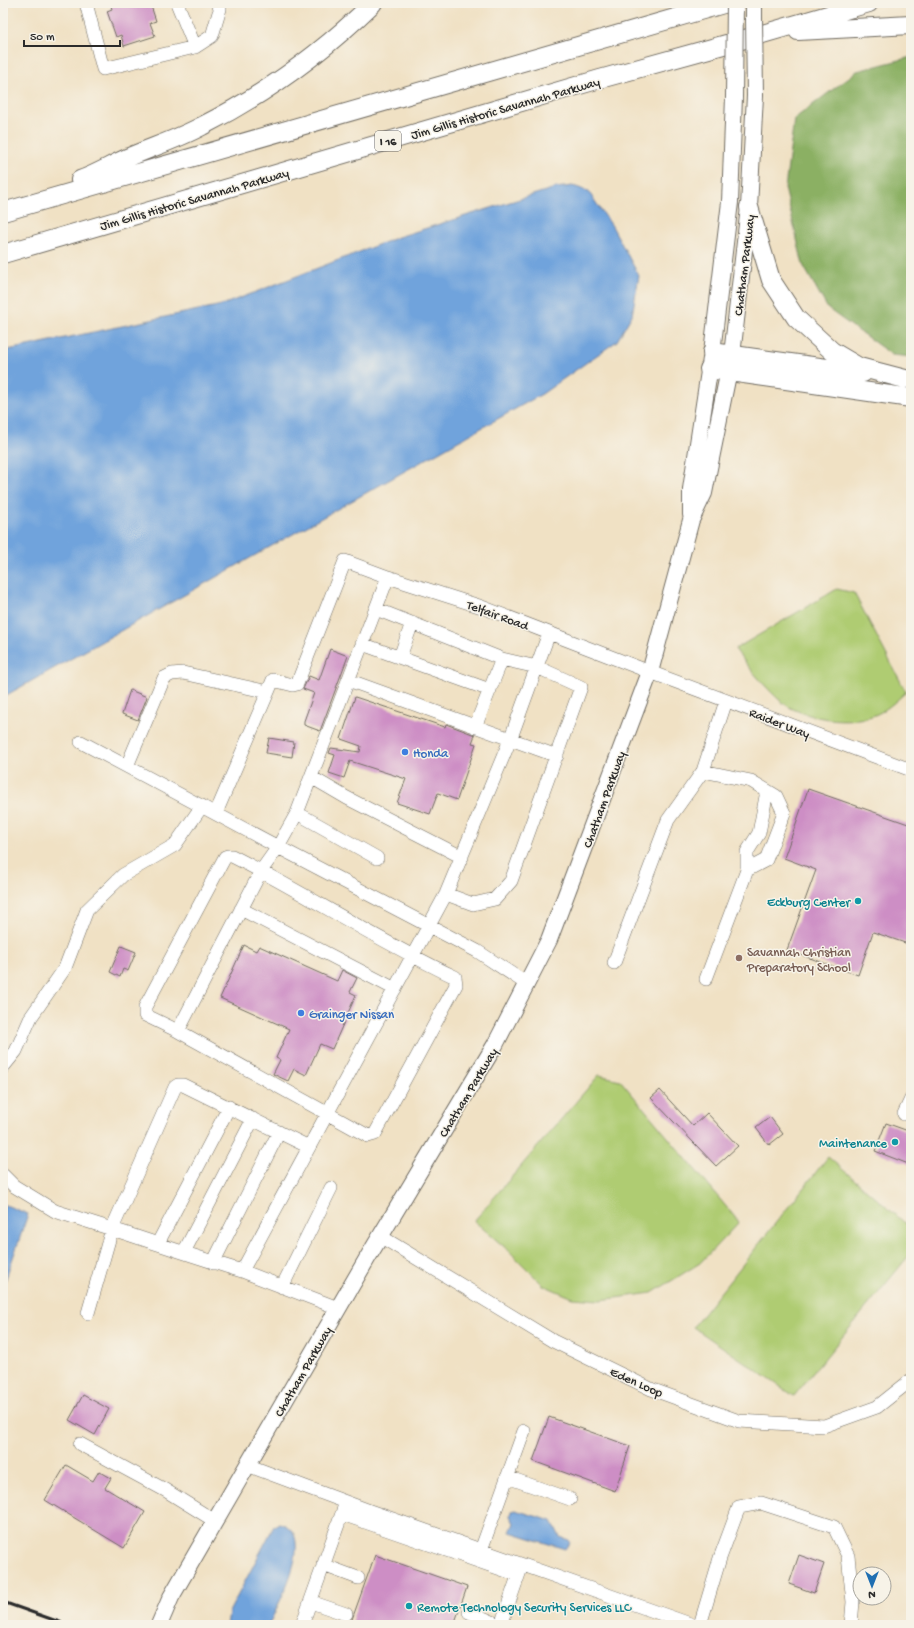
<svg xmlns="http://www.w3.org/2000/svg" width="914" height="1628" font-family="'Gochi Hand',sans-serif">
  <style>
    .green { fill: #afcc72; stroke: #6d7c4e }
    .forest { fill: #8bb064; stroke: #5b6e48 }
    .water { fill: #70a3dc; stroke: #4e6784 }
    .building { fill: #cd8ec5 }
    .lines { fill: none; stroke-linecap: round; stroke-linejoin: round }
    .minor-casing { stroke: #706b61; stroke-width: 14 }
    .major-casing { stroke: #706b61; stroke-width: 18 }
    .highway-casing { stroke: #706b61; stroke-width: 20 }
    .minor { stroke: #fff; stroke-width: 13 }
    .major { stroke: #fff; stroke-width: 16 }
    .highway { stroke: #fff; stroke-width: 18 }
    .rail { stroke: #2b2b2b; stroke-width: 3 }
    .major-bridge-casing { stroke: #706b61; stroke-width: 18; stroke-linecap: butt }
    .major-bridge { stroke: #fff; stroke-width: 16 }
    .shop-dot { fill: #3f7fe0; stroke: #f7f3e8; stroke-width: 1.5 }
    .culture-dot { fill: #0f9aa8; stroke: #f7f3e8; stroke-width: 1.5 }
    .education-dot { fill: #8d6e63; stroke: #f7f3e8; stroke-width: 1.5 }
    .labels { text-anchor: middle; stroke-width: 3; stroke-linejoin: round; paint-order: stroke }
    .shield { fill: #f7f3e8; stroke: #686764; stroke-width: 1 }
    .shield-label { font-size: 12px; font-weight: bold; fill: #2b2b2b }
    .street-label { font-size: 13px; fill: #2b2b2b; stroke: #f7f3e8 }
    .shop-label { font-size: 13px; fill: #366cbe; stroke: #f7f3e8; text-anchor: start }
    .culture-label { font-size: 13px; fill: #0d838f; stroke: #f7f3e8; text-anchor: end }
    .education-label { font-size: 13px; fill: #785e54; stroke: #f7f3e8; text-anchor: start }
  </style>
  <rect width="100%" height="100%" fill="#f7f3e8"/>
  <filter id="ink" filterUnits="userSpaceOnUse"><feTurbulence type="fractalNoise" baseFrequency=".025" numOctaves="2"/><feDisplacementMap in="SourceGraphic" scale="8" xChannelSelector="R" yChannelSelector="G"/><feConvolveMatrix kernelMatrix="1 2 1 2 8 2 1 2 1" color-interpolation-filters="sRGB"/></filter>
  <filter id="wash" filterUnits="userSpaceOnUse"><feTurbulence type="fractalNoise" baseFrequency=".012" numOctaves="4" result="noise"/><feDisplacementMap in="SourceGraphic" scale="16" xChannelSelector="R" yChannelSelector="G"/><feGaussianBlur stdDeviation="0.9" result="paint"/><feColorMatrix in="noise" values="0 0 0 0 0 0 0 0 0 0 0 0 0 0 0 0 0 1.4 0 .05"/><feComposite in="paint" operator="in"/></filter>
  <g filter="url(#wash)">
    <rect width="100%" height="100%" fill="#f0e1c4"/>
    <path class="green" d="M837,589L854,593L906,692C896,701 885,712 872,716C847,724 811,719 789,707C773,698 746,664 735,649Z
      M599,1075L620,1080L739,1222L700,1263L652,1293L600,1300L573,1298L543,1285L508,1250L474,1221Z
      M828,1157L911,1228V1253L794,1396L693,1327Z"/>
    <path class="forest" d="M911,57V357L892,355L828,309L803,265L785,188L794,119L857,71Z"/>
    <path class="water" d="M573,186L588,191L612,226L639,276L632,315L617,341L542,394L3,697V351L222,305L398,237L555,188Z
      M3,1204L28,1214L3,1287Z
      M515,1510L552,1521L560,1537L569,1540L570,1542L565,1549L510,1532L514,1523L510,1516L511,1511Z
      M279,1523C319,1532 278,1603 269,1625H227L229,1612L274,1526Z"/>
    <g id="blocks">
      <path class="building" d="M110,3H150L156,21L150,23L155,36L124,46L121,35L116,37L107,11L112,9Z
        M330,649L348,656L320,731L304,725V721L314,693L303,689L309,676L319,680Z
        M130,690L147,697L138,720L122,714Z
        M355,697L445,727L446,724L475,735L472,743L476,744L457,800L438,793L430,814L397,803L406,779L350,761L344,778L329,773L335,755L329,753L331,748L360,752L361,746L341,739Z
        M269,738L294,742L292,757L266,753Z
        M808,789L911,825V945L873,932L858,975L787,950L816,870L784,858Z
        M244,945L256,951L259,946L337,981L342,970L357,978L350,992L356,995L332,1049L320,1044L306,1075L294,1069L288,1081L273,1074L280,1060L276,1058L289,1029L220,998Z
        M121,946L136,952L128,971L123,969L120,977L110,972Z
        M660,1090L693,1126L707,1113L738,1146L716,1166L651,1098Z
        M770,1117L783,1134L769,1145L756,1128Z
        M886,1123L911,1132V1165L875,1151Z
        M83,1395L109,1409L95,1435L69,1420Z
        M549,1417L630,1446L615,1491L533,1461Z
        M66,1465L93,1481L99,1471L111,1478L105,1488L145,1512L124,1548L45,1500Z
        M375,1555L467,1587L454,1625H350Z
        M799,1555L824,1564L814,1593L789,1584Z"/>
    </g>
  </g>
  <g filter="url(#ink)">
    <use href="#blocks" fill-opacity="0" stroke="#706b61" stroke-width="1"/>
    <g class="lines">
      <g class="minor-casing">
        <path id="minor" d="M86,3L103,69L195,47
          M177,3L195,47L212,36L220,9L218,3
          M388,577L297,813L278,847L477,951L527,984
          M376,609L502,659L537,667L581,687L511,881L495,899L473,904L446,894
          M362,644L490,690
          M400,657L412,623
          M348,680L557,756
          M475,727L502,659
          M81,742L278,847L261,871L178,1031
          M127,766L164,678L172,674L183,673L268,692L273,680L293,685L297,684L345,561L388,577L482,607L650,672L911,770
          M703,771L751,781L776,796L784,813L766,860L747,870L706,979
          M311,777L347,798L462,857
          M216,813L268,692
          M297,813L377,858
          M228,856H232C307,894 378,941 455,977L456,985L375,1134L368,1136L178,1031L145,1015V1007L225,857Z
          M747,870V852L759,833L767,791
          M241,909L395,989
          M614,963L668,820L703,771L726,701
          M3,1067L16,1051L31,1017L65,968L87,910L123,875L175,845L202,806
          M904,1114L911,1099
          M3,1175L14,1186L55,1211L112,1229L88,1313
          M380,1236L553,1341L651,1389L739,1421L824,1426L877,1407L911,1380
          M158,1243L229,1107
          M184,1252L253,1119
          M213,1263L279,1132
          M242,1271C198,1258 156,1243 112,1229L175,1087L178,1085H183L309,1147
          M282,1287L331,1188
          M338,1308L242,1271L446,894L510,740L549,633
          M80,1444L165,1490L215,1521
          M247,1465L370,1511L693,1625
          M507,1477L570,1499
          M342,1514L518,1575
          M481,1550L524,1431
          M323,1565L358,1578
          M311,1602L346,1614
          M469,1612L499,1625
          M302,1625L345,1505
          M501,1625L521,1568
          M700,1625L720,1558L739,1507L761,1503L834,1527L848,1556L853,1602L851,1625"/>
      </g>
      <g class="major-casing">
        <path id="major" d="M754,3V18
          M691,515V489L712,352L730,202L734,97
          M159,1625L171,1597L368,1257L495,1045L549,940L650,672L691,520L704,493L732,355L749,207L755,96"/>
      </g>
      <g class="highway-casing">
        <path id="highway" d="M798,31L911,25
          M80,180C97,174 111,165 127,158C152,147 178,139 202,126C266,94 322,53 373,3
          M749,207L771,280L796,318L832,351L859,367L905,379
          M3,212L727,3
          M3,254L600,79L752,37L869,3
          M712,352L863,373
          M709,369L911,398"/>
      </g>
      <use href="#minor" class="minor"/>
      <use href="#major" class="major"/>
      <use href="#highway" class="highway"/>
      <path class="rail" d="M3,1602L68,1625"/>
      <g class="major-bridge-casing">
        <path id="major-bridge" d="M754,18L755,96
          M734,97L735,3"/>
      </g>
      <use href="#major-bridge" class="major-bridge"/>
    </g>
  </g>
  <g class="shop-dot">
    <circle cx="405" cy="752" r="4"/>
    <circle cx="301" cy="1013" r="4"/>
  </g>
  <g class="culture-dot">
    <circle cx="858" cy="901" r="4"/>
    <circle cx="895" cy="1142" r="4"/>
    <circle cx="409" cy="1606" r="4"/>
  </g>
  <circle class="education-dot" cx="739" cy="958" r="4"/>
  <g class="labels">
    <rect class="shield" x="375" y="131" width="26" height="20" rx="3"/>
    <g class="shield-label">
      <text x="388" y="145">I 16</text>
    </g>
    <g class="street-label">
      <text transform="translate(505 107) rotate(-16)" y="5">Jim Gillis Historic Savannah Parkway</text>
      <text transform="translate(194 198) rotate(-16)" y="5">Jim Gillis Historic Savannah Parkway</text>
      <text transform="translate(743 265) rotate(-83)" y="5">Chatham Parkway</text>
      <text transform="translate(498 614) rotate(20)" y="5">Telfair Road</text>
      <text transform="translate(780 722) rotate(21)" y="5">Raider Way</text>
      <text transform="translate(603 799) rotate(-70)" y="5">Chatham Parkway</text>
      <text transform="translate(467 1092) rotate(-59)" y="5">Chatham Parkway</text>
      <text transform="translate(302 1371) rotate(-60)" y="5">Chatham Parkway</text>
      <text transform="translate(637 1381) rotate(24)" y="5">Eden Loop</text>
    </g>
    <g class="shop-label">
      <text x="413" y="757">Honda</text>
      <text x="309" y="1018">Grainger Nissan</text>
    </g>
    <g class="culture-label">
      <text x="850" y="906">Eckburg Center</text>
      <text x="887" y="1147">Maintenance</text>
      <text x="417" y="1611" text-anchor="start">Remote Technology Security Services LLC</text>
    </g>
    <g class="education-label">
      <text x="747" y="956">Savannah Christian<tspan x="747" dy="15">Preparatory School</tspan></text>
    </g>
  </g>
  <rect width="914" height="1628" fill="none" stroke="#f7f3e8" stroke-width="16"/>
  <g transform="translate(872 1586) rotate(180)"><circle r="19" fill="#f7f3e8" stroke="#a5a39c"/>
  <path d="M0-3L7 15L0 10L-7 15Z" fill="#1f6fb2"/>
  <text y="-6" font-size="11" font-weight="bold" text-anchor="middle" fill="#2b2b2b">N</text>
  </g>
  <path d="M24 40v6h96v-6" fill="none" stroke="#2b2b2b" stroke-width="2"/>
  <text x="30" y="40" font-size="12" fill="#2b2b2b" stroke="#f7f3e8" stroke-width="3" paint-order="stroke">50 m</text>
</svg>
